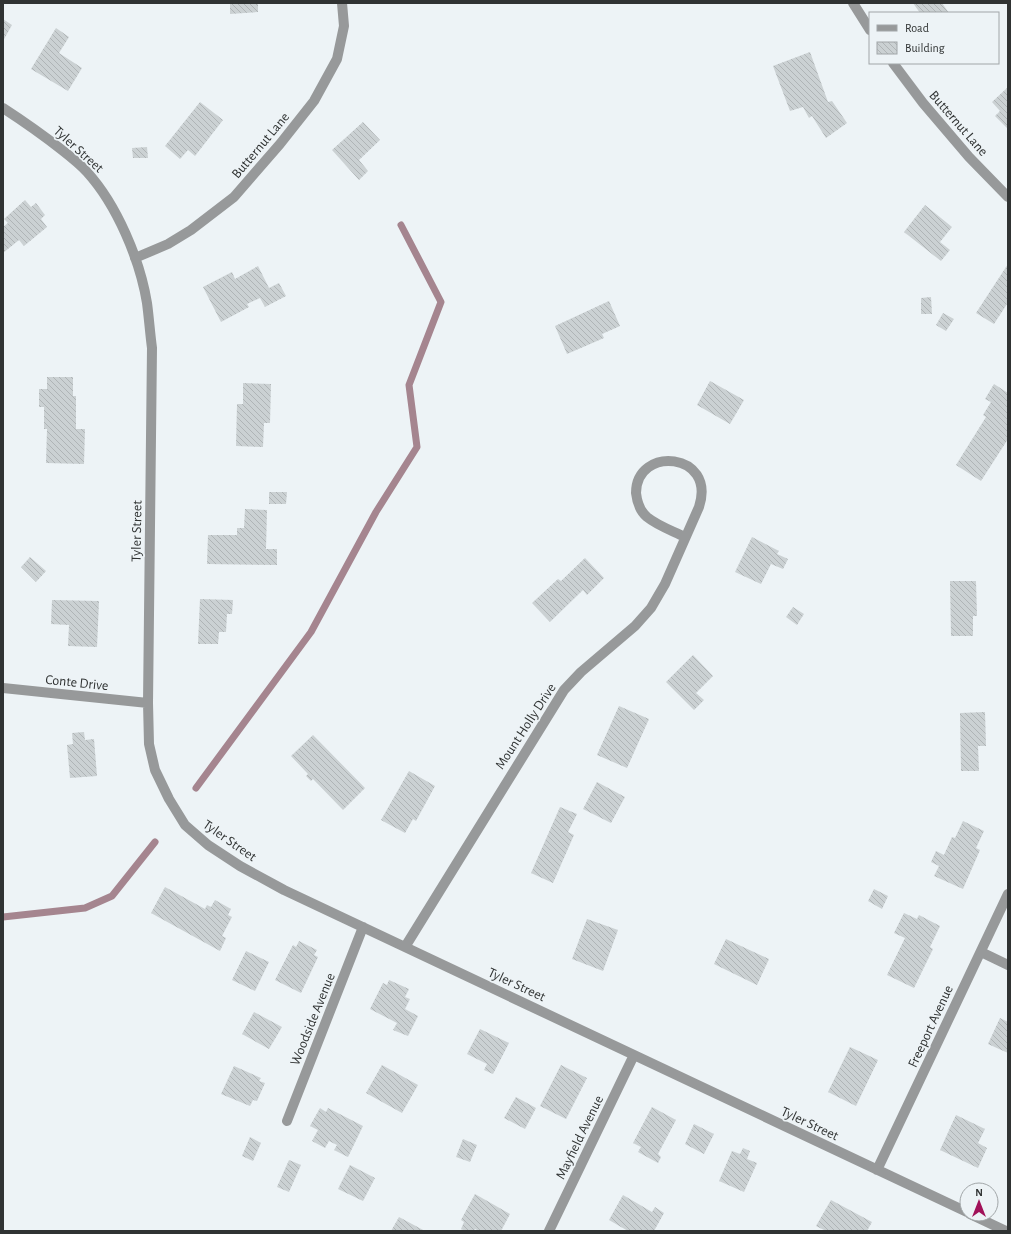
<svg xmlns="http://www.w3.org/2000/svg" width="1011" height="1234" font-family="'Alegreya Sans',sans-serif">
  <style>
    .lines { fill: none; stroke-linecap: round; stroke-linejoin: round }
    .stream { stroke: #a5858f; stroke-width: 7 }
    .building { fill: url(#building-back-hatch) }
    .minor { stroke: #97999a; stroke-width: 10 }
    .labels { text-anchor: middle; stroke-width: 3.5; stroke-linejoin: round; paint-order: stroke }
    .street-label { font-size: 14px; fill: #303333; stroke: #edf3f6 }
  </style>
  <defs>
    <pattern id="building-back-hatch" width="6" height="6" patternUnits="userSpaceOnUse"><rect width="6" height="6" fill="#cbd1d3"/><path d="M-1 5l2 2M0 0l6 6M5-1l2 2" fill="none" stroke="#afb4b6"/></pattern>
  </defs>
  <rect width="100%" height="100%" fill="#edf3f6"/>
  <g class="lines">
    <path class="stream" d="M196,788L311,632L376,512L417,447L409,385L441,302L401,225
      M3,917L85,908L112,896L155,842"/>
  </g>
  <path class="building" d="M230,3H258V12L230,14Z
    M913,3H942L949,13H920Z
    M3,19L12,25L3,41Z
    M56,28L69,37L59,53L82,68L68,91L31,69Z
    M810,52L828,102L832,101L847,123L826,138L812,116L809,118L803,107L790,111L773,66Z
    M1007,88L1008,89V129L995,116L1000,111L992,102Z
    M200,102L223,120L195,156L188,150L180,159L165,146Z
    M363,122L380,140L359,160L368,171L359,180L332,150Z
    M147,147L148,158H133L132,148Z
    M25,200L31,207L36,203L45,215L41,219L47,227L24,246L19,240L3,253V227L8,223L4,219Z
    M925,205L952,227L940,242L950,250L941,261L904,232Z
    M1008,264V305L1007,304L994,324L976,313Z
    M258,266L269,288L279,283L286,296L265,307L260,298L247,304L249,307L221,322L203,287L232,272L235,279Z
    M931,297L932,314H921V298Z
    M609,301L620,326L602,334L604,338L567,354L555,326Z
    M943,313L954,319L946,331L936,325Z
    M47,377H73V396H76V429H85L84,464L46,463L47,429H44V407H39V389H47Z
    M710,381L744,400L730,424L697,405Z
    M243,383L271,384L270,423H264L263,447L236,446L237,404H243Z
    M994,384L1008,393V439L981,481L956,465L986,417L983,415L991,402L985,399Z
    M269,492H287L286,504H269Z
    M245,509L267,510L266,549H277V565L207,564L208,535H237V528H244Z
    M752,537L779,551L777,554L788,559L783,569L771,564L761,584L735,572Z
    M30,557L46,571L36,582L21,567Z
    M585,558L604,578L587,595L583,590L550,622L532,603L558,579L561,581Z
    M950,581H976L977,616H973V636H951Z
    M200,599L233,600L232,614H227L226,632H219L218,644H198Z
    M52,600L99,601L97,647L68,646L69,625L51,624Z
    M793,607L804,614L797,625L786,617Z
    M693,655L713,676L696,693L704,700L694,710L666,682Z
    M619,706L649,719L627,768L597,755Z
    M985,712L986,746H978L979,771H961L960,713Z
    M84,732L85,740L94,739L97,776L70,778L67,745L73,744L72,733Z
    M313,735L365,788L343,810L313,779L311,781L306,776L308,774L291,756Z
    M409,771L435,786L416,821L413,819L405,833L381,820Z
    M597,782L625,797L611,823L583,809Z
    M560,807L577,814L568,832L574,835L553,883L531,873Z
    M963,821L984,831L976,848L980,850L963,889L934,876L939,866L931,862L936,851L944,855L952,837L955,838Z
    M165,887L205,909L207,905L211,907L215,900L231,909L228,915L232,917L222,936L226,938L220,951L151,913Z
    M874,889L888,896L882,909L868,901Z
    M904,913L917,919L919,915L940,926L930,947L933,949L914,988L887,975L905,938L894,933Z
    M587,919L618,930L603,971L572,959Z
    M726,939L769,959L757,985L714,964Z
    M299,941L317,950L314,955L318,957L301,993L275,980L293,945L296,947Z
    M246,951L269,962L255,991L232,980Z
    M389,980L409,989L405,997L410,999L405,1009L418,1016L408,1036L393,1030L397,1023L370,1009L383,983L387,985Z
    M254,1012L282,1027L269,1049L242,1034Z
    M1000,1018L1008,1022V1053L988,1044Z
    M480,1029L509,1043L493,1074L484,1070L487,1064L467,1054Z
    M850,1047L878,1060L856,1106L828,1092Z
    M382,1065L418,1085L402,1113L366,1093Z
    M561,1065L587,1078L566,1119L540,1106Z
    M234,1066L261,1078L259,1081L265,1083L257,1101L253,1100L250,1106L221,1094Z
    M516,1097L536,1108L525,1129L504,1118Z
    M652,1107L676,1120L658,1154L661,1157L658,1163L638,1152L641,1147L633,1143Z
    M320,1108L326,1112L328,1108L363,1126L348,1157L334,1150L337,1145L329,1141L325,1148L312,1141L318,1130L310,1126Z
    M956,1115L985,1129L978,1143L987,1148L978,1168L940,1150Z
    M694,1124L714,1134L704,1154L685,1144Z
    M250,1137L261,1143L253,1161L242,1156Z
    M463,1139L477,1145L470,1162L456,1157Z
    M743,1148L750,1151L747,1159L757,1163L744,1192L719,1181L732,1151L740,1154Z
    M289,1160L301,1165L289,1192L277,1187Z
    M350,1165L375,1178L363,1201L338,1189Z
    M475,1194L510,1214L501,1231H479L475,1229L474,1231H465L461,1229L464,1222L461,1220Z
    M623,1195L652,1212L655,1207L664,1213L654,1231H628L609,1220Z
    M831,1200L872,1222L867,1231H826L816,1226Z
    M399,1217L425,1231H391Z"/>
  <g class="lines">
    <path class="minor" d="M853,3L870,30
      M893,63L923,103L969,157L1008,197
      M3,108C23,121 43,135 62,150C71,157 80,164 87,172C117,205 140,260 147,303C149,318 150,333 152,348L148,703L149,744L155,770L169,799L185,825L208,845L240,866L284,890L967,1212
      M135,258L168,244L191,230L234,197L280,144L314,101L337,59L344,26L342,3
      M3,688L148,703
      M405,947L564,690L581,672L635,626L651,608L665,584L699,507C717,452 636,445 636,493C637,502 640,511 647,517C658,526 673,531 685,537
      M981,952L1008,965
      M287,1121L363,927
      M877,1170L1008,894
      M970,1214L1006,1231
      M549,1231L634,1055"/>
  </g>
  <g class="labels">
    <g class="street-label">
      <text transform="translate(959 123) rotate(49)" y="5">Butternut Lane</text>
      <text transform="translate(260 145) rotate(-50)" y="5">Butternut Lane</text>
      <text transform="translate(79 149) rotate(42)" y="5">Tyler Street</text>
      <text transform="translate(136 531) rotate(-89)" y="5">Tyler Street</text>
      <text transform="translate(77 682) rotate(6)" y="5">Conte Drive</text>
      <text transform="translate(525 726) rotate(-57)" y="5">Mount Holly Drive</text>
      <text transform="translate(230 840) rotate(35)" y="5">Tyler Street</text>
      <text transform="translate(517 984) rotate(25)" y="5">Tyler Street</text>
      <text transform="translate(312 1019) rotate(-68)" y="5">Woodside Avenue</text>
      <text transform="translate(930 1026) rotate(-65)" y="5">Freeport Avenue</text>
      <text transform="translate(810 1123) rotate(25)" y="5">Tyler Street</text>
      <text transform="translate(579 1137) rotate(-64)" y="5">Mayfield Avenue</text>
    </g>
  </g>
  <rect width="1011" height="1234" fill="none" stroke="#303333" stroke-width="8"/>
  <rect x="869" y="12" width="130" height="52" fill="#edf3f6" stroke="#a1a6a8"/>
  <rect x="877" y="25" width="20" height="6" fill="#97999a" stroke="#a1a6a8"/>
  <text x="905" y="32" font-size="12" fill="#303333">Road</text>
  <rect x="877" y="42" width="20" height="12" fill="url(#building-back-hatch)" stroke="#a1a6a8"/>
  <text x="905" y="52" font-size="12" fill="#303333">Building</text>
  <g transform="translate(979 1202)"><circle r="19" fill="#edf3f6" stroke="#a1a6a8"/>
  <path d="M0-3L7 15L0 10L-7 15Z" fill="#a11259"/>
  <text y="-6" font-size="11" font-weight="bold" text-anchor="middle" fill="#303333">N</text>
  </g>
</svg>
